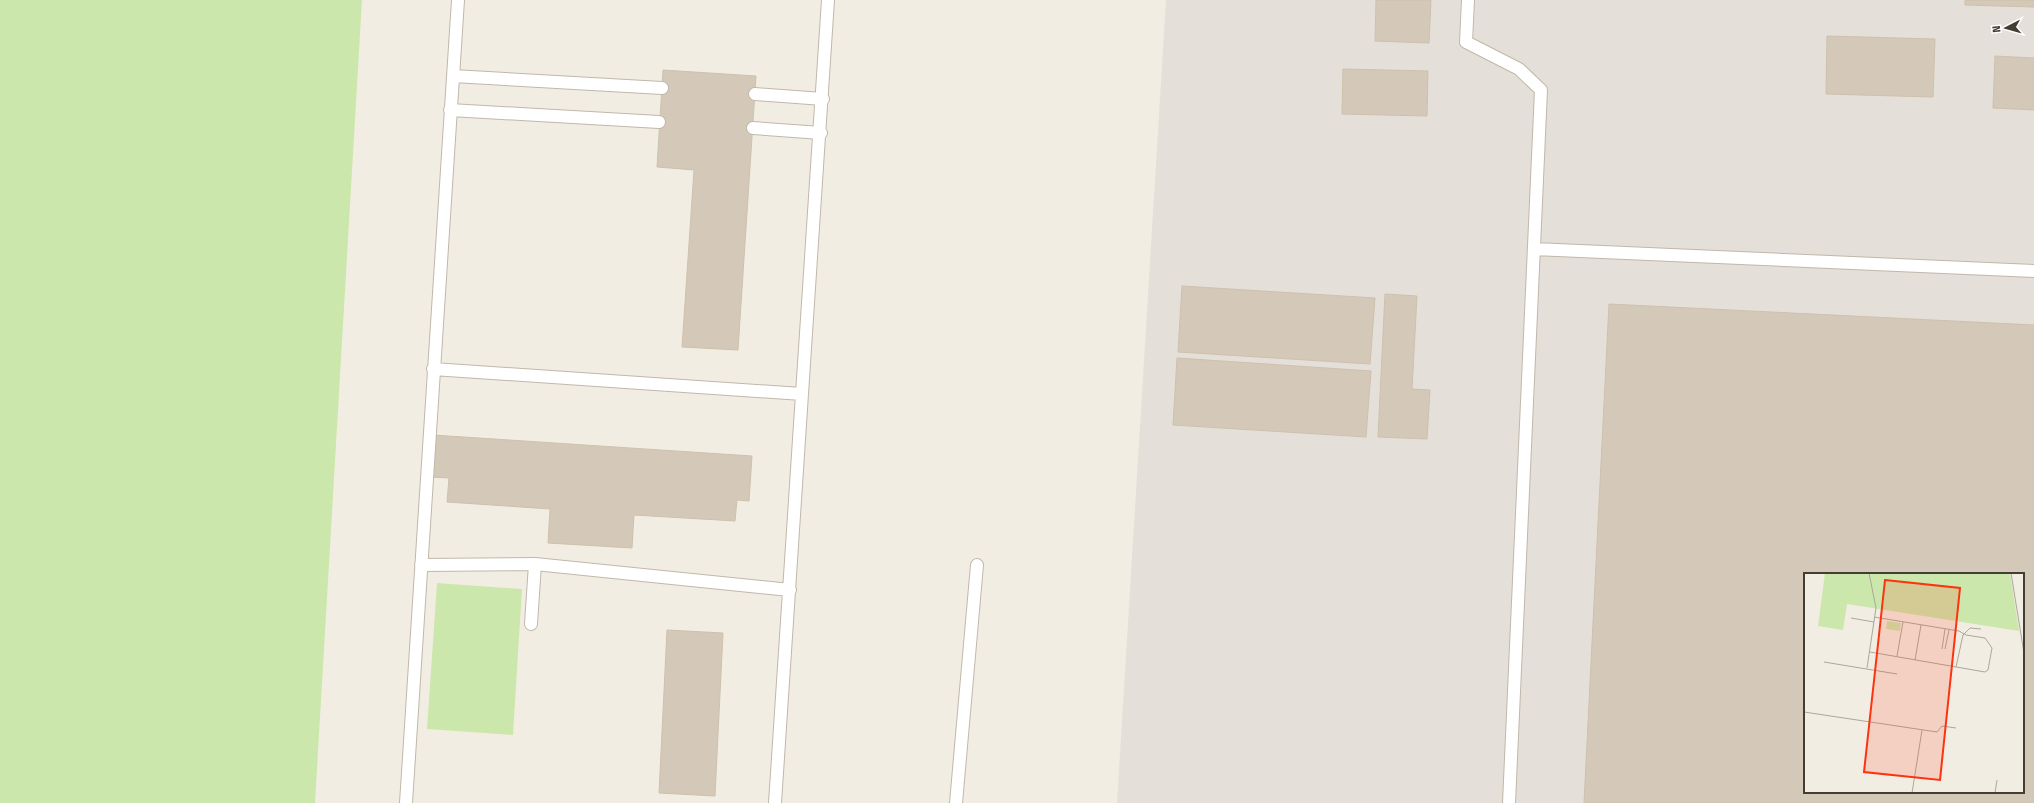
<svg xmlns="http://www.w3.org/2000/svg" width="2034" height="803" font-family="'Fira Sans Condensed',sans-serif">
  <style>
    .industrial { fill: #e4dfd8; fill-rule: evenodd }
    .green { fill: #cce7ab }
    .building { fill: #d4c9b9; stroke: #cec1ac; fill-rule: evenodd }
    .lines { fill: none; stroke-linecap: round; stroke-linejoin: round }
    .service-casing { stroke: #c0b8a9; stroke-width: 14 }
    .service { stroke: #fff; stroke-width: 12 }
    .inset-road { fill: none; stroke: #aca79d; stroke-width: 1 }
    .view { fill: #fd320f; fill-opacity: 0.15; stroke: #fd320f; stroke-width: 2 }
    .inset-edge { fill: none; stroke: #443d33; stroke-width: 2 }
  </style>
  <rect width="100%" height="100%" fill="#f2ede3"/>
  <path class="industrial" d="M1166,0H2034V803H1117ZM1805,574H2023V792H1805Z"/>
  <path class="green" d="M0,0H362L315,803H0Z
    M437,583L522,589L513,735L427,729Z"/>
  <path class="building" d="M1376,0H1431L1429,43L1375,41Z
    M1965,0H2034V7L1965,5Z
    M1827,36L1935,39L1933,97L1826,94Z
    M1995,56L2034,58V110L1993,108Z
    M1343,69L1428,71L1427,116L1342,114Z
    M663,70L756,76L738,350L682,347L694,170L657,167Z
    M1182,286L1375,298L1370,364L1178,352Z
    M1385,294L1417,296L1412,389L1430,390L1427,439L1378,437Z
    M1609,304L2034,325V803H1584ZM1805,574H2023V792H1805Z
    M1177,358L1371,371L1366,437L1173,425Z
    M433,435L752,456L749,501L737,500L735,521L634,515L632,548L548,543L550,509L447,502L449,478L430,477Z
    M667,630L723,633L715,796L659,793Z"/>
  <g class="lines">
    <g class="service-casing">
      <path id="service" d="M1468,0L1466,42L1519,69L1541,90L1509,803
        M453,76L662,88
        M755,94L823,99
        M450,110L659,122
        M753,128L821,133
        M1534,249L2034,271
        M433,369L802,394
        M421,565L535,564L790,590
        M531,624L535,564
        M406,803L458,0
        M775,803L828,0
        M956,803L977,565"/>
    </g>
    <use href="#service" class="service"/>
  </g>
  <g transform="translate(1804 573)">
    <rect width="220" height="220" fill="#f2ede3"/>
    <path d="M21,0H206L215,58L43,31L39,57L14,53ZM83,48L97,50L96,58L82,56Z" fill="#cce7ab"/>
    <path class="inset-road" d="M207,0L220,80M47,45L70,49M138,76L141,56M141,76L145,57M66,79L181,99L184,97L188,75L181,65L162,62L155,58L70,44M93,83L99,49M111,87L117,52M20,89L93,101M152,94L159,62L166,55L177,56M63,95L72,35L65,0M0,139L133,159L138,153L152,155M108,220L118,157M191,220L193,207"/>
    <path class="view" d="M81,7L156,15L136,207L60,199Z"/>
    <rect width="220" height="220" class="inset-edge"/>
  </g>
  <g transform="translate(2006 28) rotate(264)" stroke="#ffffff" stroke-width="3" paint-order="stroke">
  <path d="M0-3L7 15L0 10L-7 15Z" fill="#443d33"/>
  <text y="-6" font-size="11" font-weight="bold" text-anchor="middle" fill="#443d33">N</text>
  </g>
</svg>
